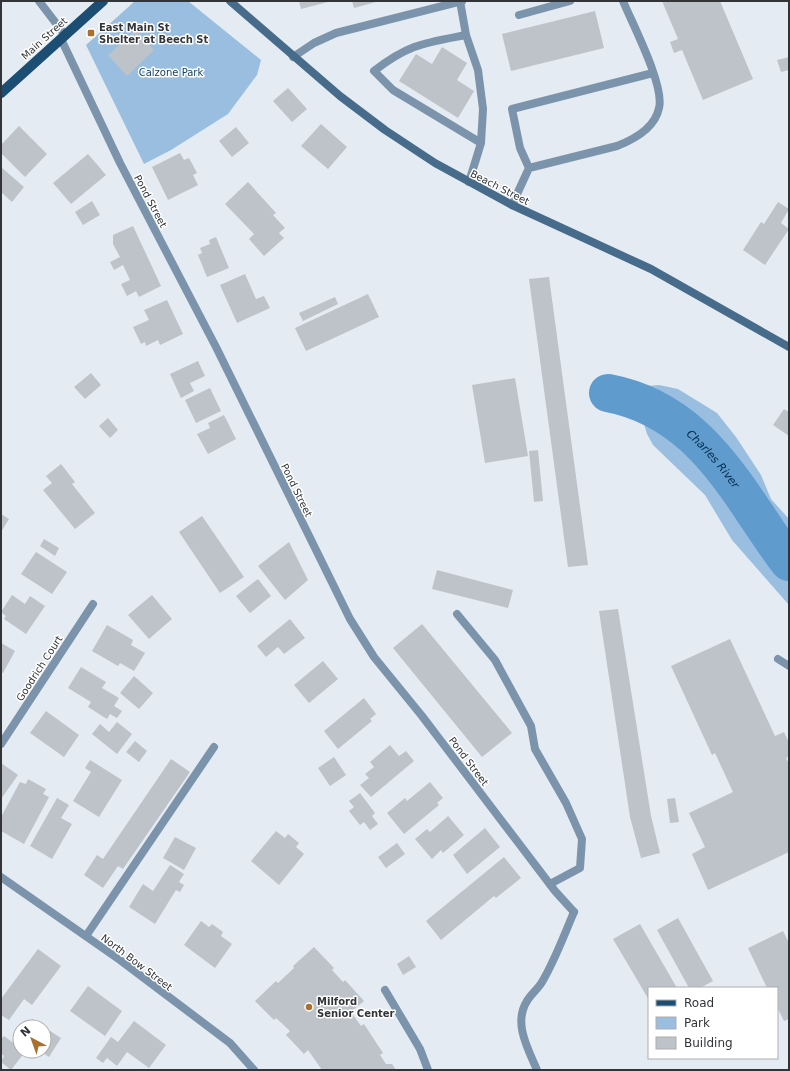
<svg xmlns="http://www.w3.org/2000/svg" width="790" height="1071" font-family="'DejaVu Sans',sans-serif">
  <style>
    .green { fill: #99bee0 }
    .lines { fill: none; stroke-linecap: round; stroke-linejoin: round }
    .river { stroke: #609bce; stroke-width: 38 }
    .building { fill: #bdc3c9 }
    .service { stroke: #7c94ab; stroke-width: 8 }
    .minor { stroke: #7c94ab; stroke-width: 8 }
    .tertiary { stroke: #7c94ab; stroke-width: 8 }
    .secondary { stroke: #466b8b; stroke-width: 8 }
    .primary { stroke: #1c4d73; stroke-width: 10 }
    .poi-dot { fill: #aa702f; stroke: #fff; stroke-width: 1.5 }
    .labels { text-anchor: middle; stroke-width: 3; stroke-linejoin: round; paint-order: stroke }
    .poi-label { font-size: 10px; font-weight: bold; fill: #323437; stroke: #fff; text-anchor: start }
    .street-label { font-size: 10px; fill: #323437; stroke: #fff }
    .park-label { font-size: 10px; fill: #0e3b5e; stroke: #fff }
    .water-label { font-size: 11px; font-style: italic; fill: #002c4d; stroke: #fff }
  </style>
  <rect width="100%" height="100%" fill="#e5ebf2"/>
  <path class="green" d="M135,1H188L261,60L257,75L228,114L171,150L144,164L86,45Z
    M659,385L678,389L717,413L736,437L761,475L771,499L789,519V605L732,540L705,495L653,445L647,434L644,424L645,407L637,390L648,386Z"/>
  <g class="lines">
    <path class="river" id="s1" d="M608,393C677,406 717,455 754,512C766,529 776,546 789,562"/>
  </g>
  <path class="building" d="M299,1H327L328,2L301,9Z
    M352,1H375L376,2L354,8Z
    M662,1H720L753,79L703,100L682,50L674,53L670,42L678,39Z
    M595,11L604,48L511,71L502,34Z
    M136,30L154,50L127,76L108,55Z
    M442,47L467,63L457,80L474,91L458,118L399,81L416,54L432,64Z
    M789,57V70L781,72L777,60Z
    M288,88L307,109L292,122L273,101Z
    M321,124L347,147L328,169L301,146Z
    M19,126L47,154L25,177L1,153V145Z
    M236,127L249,143L232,157L219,141Z
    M180,153L184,160L189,158L197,173L193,175L198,185L168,200L152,167Z
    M88,154L106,175L71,204L53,183Z
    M1,167L24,187L12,202L1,192Z
    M248,182L276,213L273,215L285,228L279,233L284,238L264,256L249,239L254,234L225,204Z
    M92,201L100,215L83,225L75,212Z
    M778,202L789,209L781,223L789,229L765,265L743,250L761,222L764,224Z
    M133,226L161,286L139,297L136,291L127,296L121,284L130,280L123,265L114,270L110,262L120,257L113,244V235Z
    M216,237L229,268L207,277L198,255L202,253L200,248L210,244L209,240Z
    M245,274L256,299L264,296L270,308L237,323L220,285Z
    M549,277L588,565L568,567L529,279Z
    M368,294L379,317L306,351L295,328Z
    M335,297L338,304L303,321L299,313Z
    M167,300L183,334L160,345L158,340L146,346L145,342L141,344L133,327L149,320L144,310Z
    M198,361L205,376L190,383L194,391L181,398L170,374Z
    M91,373L101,385L85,399L74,387Z
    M515,378L528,456L485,463L472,385Z
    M210,388L221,411L196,423L185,400Z
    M784,409L789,412V436L773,425Z
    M224,415L236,439L208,454L197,434L210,428L208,423Z
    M108,418L118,430L110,438L99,426Z
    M538,450L543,501L534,502L529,451Z
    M61,464L75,482L72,484L95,513L75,529L43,490L52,483L46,476Z
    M1,514L9,519L1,532Z
    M202,516L244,577L220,593L179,532Z
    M44,539L59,548L55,556L40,546Z
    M289,542L308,580L285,600L258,566Z
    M36,552L67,572L52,594L21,574Z
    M437,570L513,590L508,608L432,589Z
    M258,579L271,596L250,613L236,596Z
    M12,595L25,604L30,596L45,606L26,634L4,619L6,616L1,612Z
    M152,595L172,619L149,639L128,615Z
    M618,609L651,816L660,853L641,858L630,817L599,611Z
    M290,619L305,638L284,654L278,647L266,657L257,646Z
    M422,624L512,733L482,757L393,648Z
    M107,625L133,640L131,645L145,653L134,671L120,663L118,666L92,651Z
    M730,639L775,736L784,732L789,743V756L786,758L789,764V852L708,890L692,854L705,847L689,813L733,792L715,753L712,755L671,666Z
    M1,643L15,651L3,673L1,672Z
    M323,661L338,679L309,703L294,685Z
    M81,667L106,682L102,688L119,698L114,706L122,711L117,718L110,714L107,719L88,707L91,702L68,688Z
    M134,676L153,693L139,709L120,693Z
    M364,698L376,714L370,719L372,721L338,749L324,731Z
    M46,711L79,735L64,757L30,733Z
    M117,722L132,734L117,754L92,734L100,724L109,732Z
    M135,741L147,751L139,762L126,752Z
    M390,745L399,756L406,751L414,761L371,797L360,785L369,778L365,774L374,767L370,762Z
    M334,757L346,775L330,786L318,768Z
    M171,759L190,772L123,869L118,866L103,888L84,875L97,855L103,859Z
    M90,760L122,780L99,817L73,801L91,772L85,768Z
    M1,763L18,775L1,799Z
    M28,779L46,789L43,794L49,797L24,844L1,831V817L20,782L26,784Z
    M430,782L443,798L437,803L439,805L404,834L387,813L405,798L407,801Z
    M360,793L375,813L372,816L378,824L370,830L364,822L360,825L349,811L354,807L349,801Z
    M57,798L69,805L61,818L72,824L52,859L30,846Z
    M675,798L679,822L670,823L667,799Z
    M448,816L464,835L443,853L441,850L432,859L415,839L427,829L430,832Z
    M485,828L500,847L467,874L453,855Z
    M276,831L285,838L288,834L299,843L296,847L304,854L279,885L251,861Z
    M175,837L196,848L184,870L163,858Z
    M397,843L405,854L386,868L378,857Z
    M504,857L521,878L496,898L494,896L441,940L426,921Z
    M170,865L184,874L179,882L184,885L180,892L176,890L155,924L129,907L143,884L153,891Z
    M678,918L713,981L700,988H689L657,930Z
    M201,921L209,927L212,924L223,932L221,936L232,944L215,968L184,945Z
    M640,924L677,988H649V1000L613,939Z
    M783,931L789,943V1019L784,1021L777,1007V988H767L748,948Z
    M314,947L334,968L332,970L343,982L345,980L364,1001L351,1012L361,1026L364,1024L383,1053L380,1055L386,1064H392L396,1070H322L308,1050L304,1054L286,1035L290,1031L276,1018L274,1020L255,1001L276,981L278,983L294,968L293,966Z
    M38,949L61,966L32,1005L24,999L9,1020L1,1015V999Z
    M409,956L416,967L403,975L397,964Z
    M88,986L122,1011L105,1036L70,1011Z
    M32,1019L44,1027H27Z
    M134,1021L166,1045L149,1068L127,1052L117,1066L107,1058L103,1063L96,1058L111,1037L118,1042Z
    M44,1027L61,1038L49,1057L40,1051H44Z
    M4,1036L20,1048V1051L25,1052L11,1070L1,1062L4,1056L1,1053V1039Z"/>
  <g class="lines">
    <path class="service" d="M39,1L65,35
      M460,1L466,35L478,70L483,109L481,143L469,182
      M519,15L570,1
      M466,35C424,43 409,44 374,71L393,90L481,143
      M529,168L617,146C635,139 655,128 659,108C665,86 632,23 623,1
      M529,168L520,148L512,109L653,73
      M512,205L529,168
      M457,614L495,660L531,726L535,749L566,803L582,839L580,868L550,884
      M778,659L789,666
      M86,936L214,747
      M385,990L420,1049L428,1070
      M537,1070C528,1049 513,1023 527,1001C531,994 538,989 542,982C555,960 564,935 574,912"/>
    <path class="minor" d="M61,39L120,163L216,347L350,619L374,657L422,716L555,891L574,912
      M293,57L314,43L336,33L462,1
      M1,744L93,604"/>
    <path class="tertiary" d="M1,877L120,960L230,1043L254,1070"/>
    <path class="secondary" d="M230,1L340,96L385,130L435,163L512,205L651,269L789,347"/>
    <path class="primary" d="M1,93L103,1"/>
  </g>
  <g class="poi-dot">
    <rect x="87" y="29" width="8" height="8" rx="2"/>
    <circle cx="309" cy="1007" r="4"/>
  </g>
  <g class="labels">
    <g class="poi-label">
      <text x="99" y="31">East Main St<tspan x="99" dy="12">Shelter at Beech St</tspan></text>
      <text x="317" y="1005">Milford<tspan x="317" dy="12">Senior Center</tspan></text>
    </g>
    <g class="street-label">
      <text transform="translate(44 38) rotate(-42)" y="4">Main Street</text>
      <text transform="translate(500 187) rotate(27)" y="4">Beach Street</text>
      <text transform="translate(151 201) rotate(62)" y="4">Pond Street</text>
      <text transform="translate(297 490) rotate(64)" y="4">Pond Street</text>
      <text transform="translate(39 668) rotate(-57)" y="4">Goodrich Court</text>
      <text transform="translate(469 761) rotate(53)" y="4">Pond Street</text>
      <text transform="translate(137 962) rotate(37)" y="4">North Bow Street</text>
    </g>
    <g class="park-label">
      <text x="171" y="76">Calzone Park</text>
    </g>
    <g class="water-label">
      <text dy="4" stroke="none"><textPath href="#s1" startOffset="127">Charles River</textPath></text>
    </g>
  </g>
  <rect width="790" height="1071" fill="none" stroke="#323437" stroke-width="4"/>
  <rect x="648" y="987" width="130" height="72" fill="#ffffff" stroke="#adaeaf"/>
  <rect x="656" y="1000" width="20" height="6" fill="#1c4d73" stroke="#adaeaf"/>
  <text x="684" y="1007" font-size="12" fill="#323437">Road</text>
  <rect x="656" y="1017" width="20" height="12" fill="#99bee0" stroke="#adaeaf"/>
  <text x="684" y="1027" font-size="12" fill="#323437">Park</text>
  <rect x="656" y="1037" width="20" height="12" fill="#bdc3c9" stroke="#adaeaf"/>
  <text x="684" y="1047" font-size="12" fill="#323437">Building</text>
  <g transform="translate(32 1039) rotate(319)"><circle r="19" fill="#ffffff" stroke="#adaeaf"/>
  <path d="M0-3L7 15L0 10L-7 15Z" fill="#aa702f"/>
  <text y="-6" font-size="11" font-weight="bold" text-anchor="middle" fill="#323437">N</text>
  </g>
</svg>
